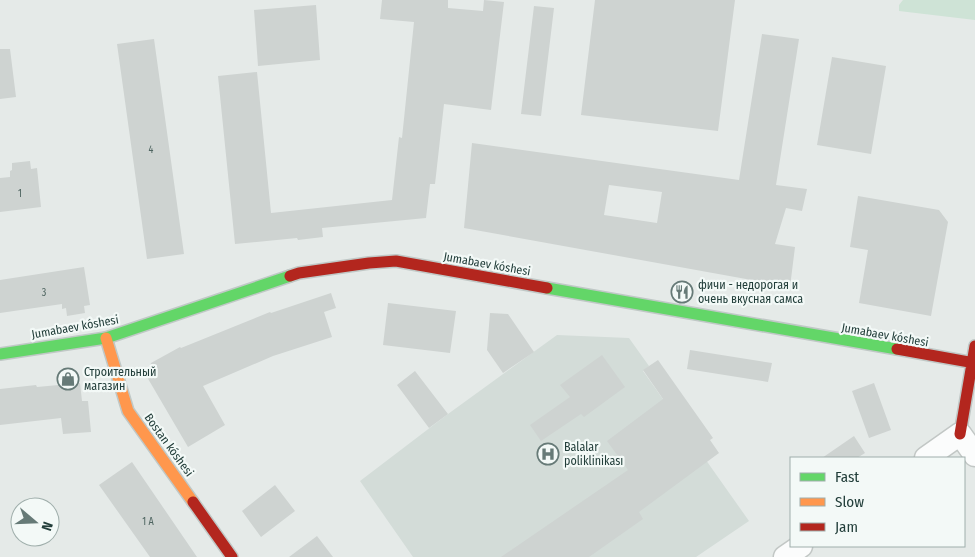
<svg xmlns="http://www.w3.org/2000/svg" width="975" height="557" font-family="'Fira Sans Condensed',sans-serif">
  <style>
    .built { fill: #d3dcd8 }
    .green { fill: #cee3d6 }
    .building { fill: #ced3d1; fill-rule: evenodd }
    .lines { fill: none; stroke-linecap: round; stroke-linejoin: round }
    .street-casing { stroke: #c2c7c5; stroke-width: 25 }
    .fast-casing { stroke: #c0c8c6; stroke-width: 14 }
    .slow-casing { stroke: #c0c8c6; stroke-width: 14 }
    .jam-casing { stroke: #c0c8c6; stroke-width: 14 }
    .street { stroke: #fbfcfc; stroke-width: 22 }
    .fast { stroke: #63d668; stroke-width: 11 }
    .slow { stroke: #ff974d; stroke-width: 11 }
    .jam { stroke: #b3261e; stroke-width: 11 }
    .labels { text-anchor: middle; stroke-width: 4.5; stroke-linejoin: round; paint-order: stroke }
    .number-label { font-size: 10px; fill: #4e6460 }
    .street-label { font-size: 12px; fill: #223e3a; stroke: #f3f9f7 }
    .poi-label { font-size: 12px; fill: #223e3a; stroke: #f3f9f7; text-anchor: start }
  </style>
  <rect width="100%" height="100%" fill="#e5eae8"/>
  <path class="built" d="M557,335L629,338L649,366L643,371L749,521L696,557H413L360,481L448,414Z"/>
  <path class="green" d="M903,0H975V20L899,11V5Z"/>
  <path class="building" d="M382,0H448V8L483,11L484,0L504,2L491,110L444,104L435,184H430L426,218L322,228L323,237L298,240L297,238L235,244L218,76L257,72L271,213L392,200L399,137L402,138L414,22L380,19Z
    M595,0H735L718,131L581,115Z
    M316,5L320,60L258,66L254,10Z
    M534,6L554,8L541,116L521,114Z
    M762,34L799,39L776,185L807,189L802,211L786,208L775,244L795,247L790,287L464,228L472,143L739,180ZM609,185L662,192L657,223L604,215Z
    M154,39L184,254L147,259L117,44Z
    M0,49H10L16,97L0,99Z
    M832,57L886,66L871,154L817,145Z
    M30,161L31,169L37,168L41,207L0,212V178L10,177V171L12,170V163Z
    M858,196L939,210L948,222L931,316L859,303L868,250L850,247Z
    M84,267L90,305L84,306L85,313L67,316L66,308L62,309V304L0,313V280Z
    M331,293L336,308L324,312L332,337L273,356L203,386L225,425L188,447L147,377L151,363L180,347L181,348L270,312L271,313Z
    M388,303L456,311L450,353L383,345Z
    M490,313L508,314L534,352L503,373L487,350Z
    M690,350L772,363L768,382L687,369Z
    M602,355L625,387L584,417L581,414L541,441L530,425L570,397L560,385Z
    M658,360L713,438L710,440L719,453L639,512L643,519L589,557H501L628,470L607,441L663,399L643,370Z
    M415,371L448,414L429,428L397,385Z
    M80,383L82,401H88L91,432L63,434L61,418L0,425V389L36,385L37,387Z
    M874,383L891,430L869,438L852,391Z
    M854,436L865,453L857,458H822Z
    M132,462L197,557H150L99,485Z
    M275,485L295,511L261,537L242,511Z
    M317,536L333,557H289Z"/>
  <g class="lines">
    <g class="street-casing">
      <path id="street" d="M926,458L960,434L975,455
        M785,557L801,546"/>
    </g>
    <g class="fast-casing">
      <path id="fast" d="M547,288L897,349
        M0,354L106,338L290,276"/>
    </g>
    <g class="slow-casing">
      <path id="slow" d="M106,338L128,411L193,502"/>
    </g>
    <g class="jam-casing">
      <path id="jam" d="M290,276L299,273L369,263L396,261L547,288
        M897,349L975,363
        M960,434L975,346
        M193,502L232,557"/>
    </g>
    <use href="#street" class="street"/>
    <use href="#fast" class="fast"/>
    <use href="#slow" class="slow"/>
    <use href="#jam" class="jam"/>
  </g>
  <defs>
    <g id="restaurant-ring" transform="scale(1.125)"><circle r="9.5" fill="#f3f9f7" stroke="#667a77" stroke-width="1.5"/><path d="M-5-6h1v4h1v-4h1v4h1v-4h1v5L-1.5 .5V6h-2V.5L-5-1ZM5-6V6H3V1.5H1.5Q1.5-4 5-6Z" fill="#667a77"/></g>
    <g id="shop-ring" transform="scale(1.125)"><circle r="9.5" fill="#f3f9f7" stroke="#667a77" stroke-width="1.5"/><path d="M-5-2.5h2.3a2.7 3.5 0 0 1 5.4 0H5L5.5 6h-11ZM-1.5-2.5h3a1.5 2.3 0 0 0-3 0Z" fill="#667a77"/></g>
    <g id="hospital-ring" transform="scale(1.125)"><circle r="9.5" fill="#f3f9f7" stroke="#667a77" stroke-width="1.5"/><path d="M-5-5h3v3.5h4V-5h3V5h-3V1.5h-4V5h-3Z" fill="#667a77"/></g>
  </defs>
  <g fill-rule="evenodd">
    <use href="#restaurant-ring" x="682" y="292"/>
    <use href="#shop-ring" x="68" y="379"/>
    <use href="#hospital-ring" x="548" y="454"/>
  </g>
  <g class="labels">
    <g class="number-label">
      <text x="151" y="153">4</text>
      <text x="20" y="197">1</text>
      <text x="44" y="296">3</text>
      <text x="148" y="525">1 А</text>
    </g>
    <g class="street-label">
      <text transform="translate(487 264) rotate(10)" y="4">Jumabaev kóshesi</text>
      <text transform="translate(75 327) rotate(-10)" y="4">Jumabaev kóshesi</text>
      <text transform="translate(885 335) rotate(10)" y="4">Jumabaev kóshesi</text>
      <text transform="translate(169 445) rotate(54)" y="4">Bostan kóshesi</text>
    </g>
    <g class="poi-label">
      <text x="698" y="289">фичи - недорогая и<tspan x="698" dy="14">очень вкусная самса</tspan></text>
      <text x="84" y="376">Строительный<tspan x="84" dy="14">магазин</tspan></text>
      <text x="564" y="451">Balalar<tspan x="564" dy="14">poliklinikası</tspan></text>
    </g>
  </g>
  <rect x="790" y="457" width="175" height="90" fill="#f3f9f7" stroke="#9faeab"/>
  <rect x="800" y="473" width="25" height="8" fill="#63d668" stroke="#9faeab"/>
  <text x="835" y="482" font-size="15" fill="#223e3a">Fast</text>
  <rect x="800" y="498" width="25" height="8" fill="#ff974d" stroke="#9faeab"/>
  <text x="835" y="507" font-size="15" fill="#223e3a">Slow</text>
  <rect x="800" y="523" width="25" height="8" fill="#b3261e" stroke="#9faeab"/>
  <text x="835" y="532" font-size="15" fill="#223e3a">Jam</text>
  <g transform="translate(35 522) rotate(109)"><circle r="24" fill="#f3f9f7" stroke="#9faeab"/>
  <path d="M0-4L9 19L0 12L-9 19Z" fill="#667a77"/>
  <text y="-8" font-size="14" font-weight="bold" text-anchor="middle" fill="#223e3a">N</text>
  </g>
</svg>
